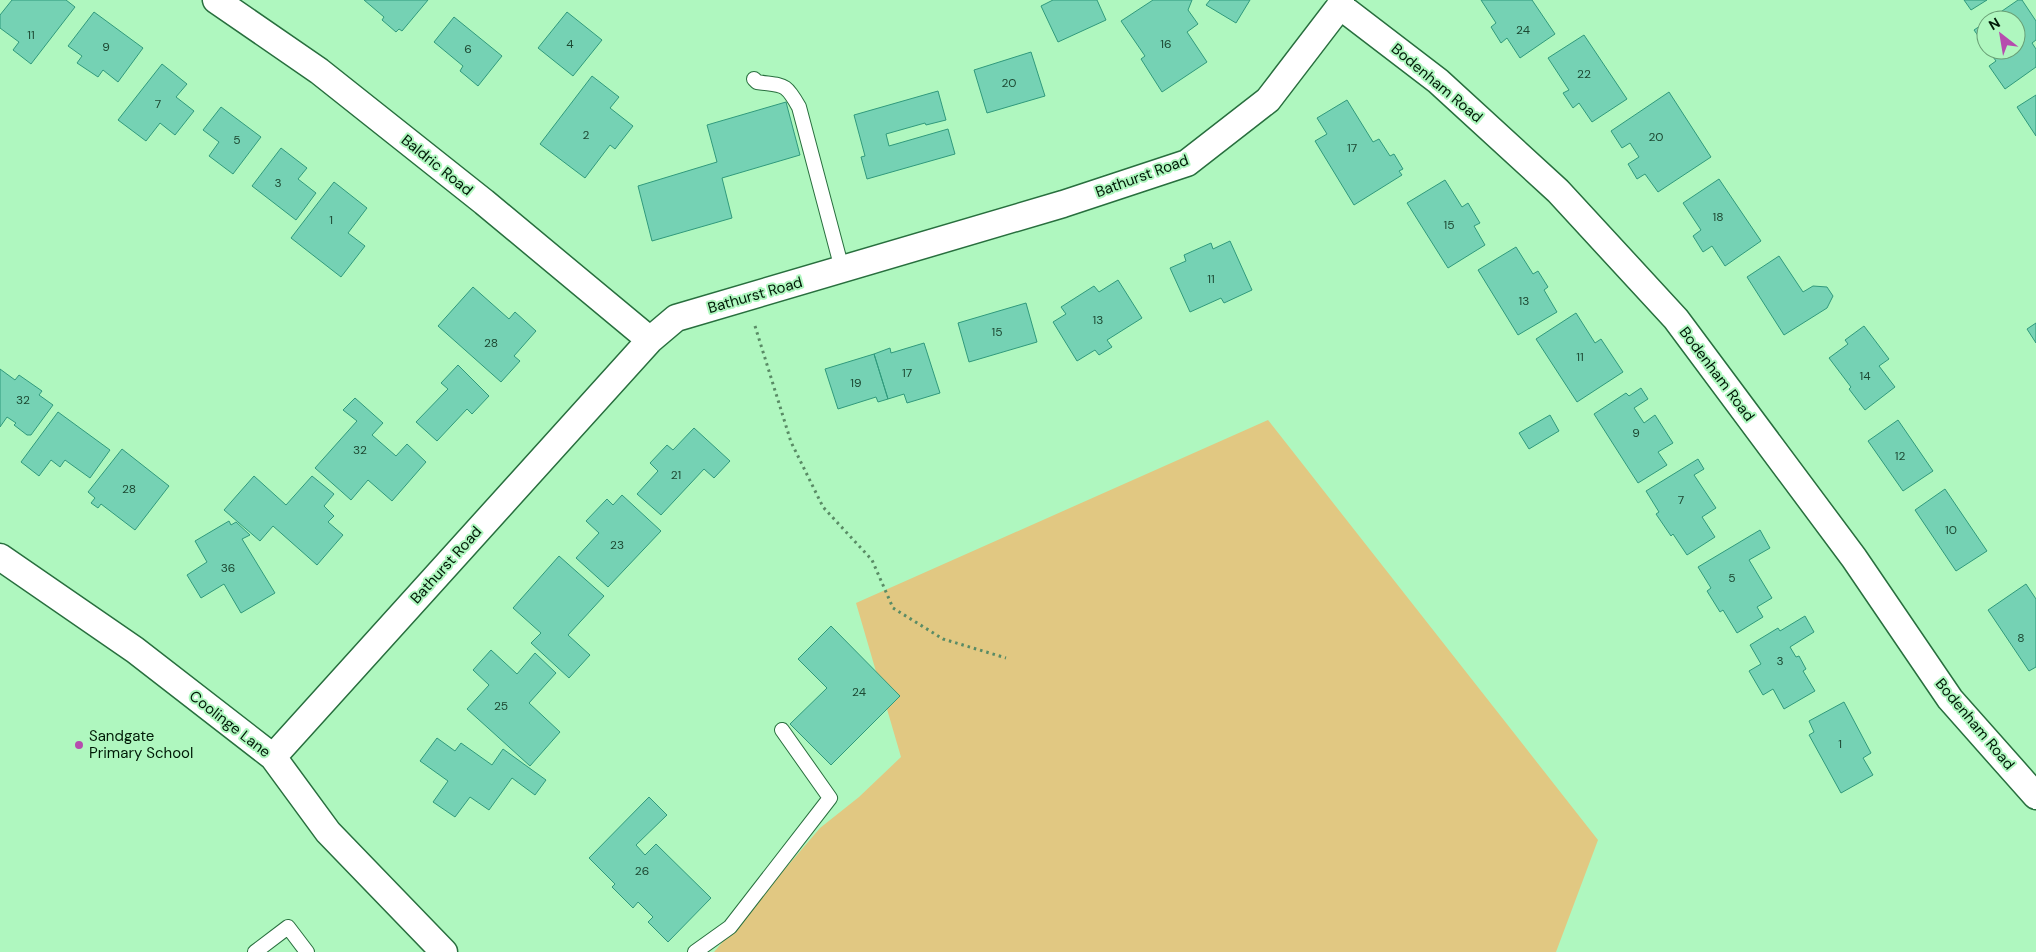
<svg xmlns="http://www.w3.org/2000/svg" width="2036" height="952" font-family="'DM Sans',sans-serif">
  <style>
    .green { fill: #e1c882 }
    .building { fill: #75d2b4; stroke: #309a7c }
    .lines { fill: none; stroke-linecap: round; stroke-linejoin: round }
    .service-casing { stroke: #286f3e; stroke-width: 16 }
    .minor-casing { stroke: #286f3e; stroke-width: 29 }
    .path { stroke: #598b65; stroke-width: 3; stroke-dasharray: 2.5 4; stroke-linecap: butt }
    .service { stroke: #fff; stroke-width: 14 }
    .minor { stroke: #fff; stroke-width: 26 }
    .poi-dot { fill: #b64cae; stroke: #aff7bf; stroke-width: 2 }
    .labels { text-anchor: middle; stroke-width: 4; stroke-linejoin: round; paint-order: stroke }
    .number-label { font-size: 12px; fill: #1d4832 }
    .street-label { font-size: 15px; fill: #001a07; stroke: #aff7bf }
    .poi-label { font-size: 15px; fill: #001a07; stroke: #aff7bf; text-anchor: start }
  </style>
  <rect width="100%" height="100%" fill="#aff7bf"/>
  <path class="green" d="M1268,420L1598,840L1556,952H714L820,828L859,797L901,757L856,603Z"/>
  <path class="building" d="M12,0H66L75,7L31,64L13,50L19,42L0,28V15Z
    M364,0H428L402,31L399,29L396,32L382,20L384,17Z
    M1053,0H1097L1106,20L1058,42L1041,6Z
    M1153,0H1192L1188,10L1198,24L1187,32L1207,62L1162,92L1141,59L1145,56L1121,21Z
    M1210,0H1250L1236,23L1206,5Z
    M1481,0H1532L1555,34L1520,58L1507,38L1501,43L1491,27L1496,23Z
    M1964,0H1987L1971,10Z
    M2018,0H2022L2036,21V40L2032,43L2036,49V67L2005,89L1989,66L1996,61L1988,50H2016V20H1989Z
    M94,12L143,48L118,82L103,70L98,77L77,63L82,56L68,46Z
    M567,12L602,40L573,76L538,48Z
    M454,17L502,56L478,86L460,71L463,66L434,42Z
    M1986,22V47L1974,30Z
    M1584,35L1627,99L1592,122L1579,103L1573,108L1563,93L1569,90L1548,58Z
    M1031,52L1045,96L987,113L974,70Z
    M162,64L187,84L176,97L194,111L175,135L160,123L146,141L118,120Z
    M592,76L619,97L610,108L633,126L615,149L610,145L585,178L540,144Z
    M938,91L946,120L926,125L925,123L886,134L889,146L948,129L955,154L867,179L861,157L865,156L854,115Z
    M1669,92L1711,157L1658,192L1645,174L1637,179L1628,164L1639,157L1630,143L1622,148L1611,131Z
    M2036,95V136L2017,107Z
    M1347,100L1373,142L1379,139L1390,156L1394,154L1403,169L1399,171L1402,175L1354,205L1315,141L1327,134L1317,118Z
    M786,102L800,155L722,178L732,218L652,241L638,186L717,162L707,125Z
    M221,107L261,137L233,174L209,156L219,142L203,130Z
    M281,148L307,168L298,179L316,193L296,220L252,186Z
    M1719,179L1761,241L1725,266L1712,246L1703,252L1693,236L1701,230L1683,203Z
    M1445,180L1462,207L1468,203L1480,223L1474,226L1485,245L1448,268L1407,203Z
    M334,182L367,208L348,233L365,246L341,277L291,238Z
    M1230,241L1252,290L1224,303L1221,298L1190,312L1170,268L1186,261L1184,255L1211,243L1213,249Z
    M1516,247L1533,274L1538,271L1548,287L1544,290L1557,312L1518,335L1478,270Z
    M1779,256L1803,292L1813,286L1827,287L1833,296L1827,308L1784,335L1747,277Z
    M1118,280L1142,318L1107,340L1112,347L1099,355L1095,350L1077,361L1053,322L1066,314L1061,307L1094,286L1099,292Z
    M473,287L509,319L515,312L536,331L514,356L520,361L501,382L438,326Z
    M1026,303L1037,342L969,362L958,323Z
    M1576,313L1595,343L1601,339L1623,372L1577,402L1536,339Z
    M2036,323V343L2027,329Z
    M1864,326L1889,359L1879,366L1895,387L1865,410L1849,389L1851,387L1829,358L1848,344L1845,340Z
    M924,343L940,393L907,403L904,394L888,399L874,354L890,348L891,353Z
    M874,354L888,399L878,402L876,397L838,409L825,369Z
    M458,365L489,396L472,414L467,409L437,441L416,422L448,389L441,383Z
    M0,369L15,380L19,375L42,391L39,395L53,405L31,435H27L14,425L16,423L7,417L0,427Z
    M1641,388L1648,399L1634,408L1644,423L1655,415L1673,443L1658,452L1667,465L1638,483L1594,414L1626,393L1629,396Z
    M355,398L383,423L372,435L396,456L407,444L426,462L392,501L368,480L351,500L315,468L357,421L343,410Z
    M58,412L110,450L90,478L65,460L60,467L51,460L39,476L21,462Z
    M1550,415L1559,431L1529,449L1519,433Z
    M1898,420L1933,471L1903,491L1868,441Z
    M694,428L730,461L714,478L704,469L661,515L637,494L658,471L650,463L667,445L673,450Z
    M122,449L169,486L135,530L101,504L98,508L91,503L95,498L88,492Z
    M1698,459L1704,469L1694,475L1716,508L1702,517L1715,537L1687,555L1673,534L1671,536L1656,514L1659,512L1646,491Z
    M254,476L286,505L312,476L334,494L324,506L334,516L328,522L343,535L317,565L273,526L260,541L224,510Z
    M1945,489L1987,551L1956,571L1915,510Z
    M622,495L661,531L608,587L576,558L599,533L586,521L607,499L613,505Z
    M229,521L231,525L236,522L250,535L242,539L275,593L241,613L224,584L201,598L187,575L207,562L195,541Z
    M1760,530L1770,548L1749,560L1772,598L1757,607L1763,617L1737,633L1723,610L1720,612L1707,591L1711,588L1698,567Z
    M559,556L604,596L568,635L590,655L569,678L531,643L541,633L513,608Z
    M2026,584L2036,599V667L2029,671L1988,610Z
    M1805,616L1814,632L1790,647L1796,657L1799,656L1806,669L1803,671L1815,691L1784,709L1773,689L1763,695L1749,671L1761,664L1750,645L1778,628L1780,631Z
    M831,626L900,696L831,765L790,724L827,688L798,659Z
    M491,650L517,674L535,653L556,673L529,703L560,732L530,766L467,709L489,685L473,670Z
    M1844,702L1871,753L1863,758L1873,775L1841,793L1809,735L1814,732L1809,721Z
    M437,738L455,751L461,743L492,765L503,749L546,780L535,795L512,778L489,810L470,797L455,817L433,802L448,781L420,761Z
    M649,797L667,815L636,845L645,855L656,844L711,898L668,942L648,922L653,917L638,902L633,908L612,887L615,884L589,858Z"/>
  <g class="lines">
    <g class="service-casing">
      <path id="service" d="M754,79L757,82C784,86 785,82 799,107L842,269
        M255,952L288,927L307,952
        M695,952L730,927L830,798L782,730"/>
    </g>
    <g class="minor-casing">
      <path id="minor" d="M216,0L319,71L484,202L650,340
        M1340,6L1438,81L1558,191L1676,319L1854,558L1950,699L2036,796
        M0,557L135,650L273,757L328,832L444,952
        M273,757L650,340L676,318L1063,204L1187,163L1268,100L1340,6L1341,0"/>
    </g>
    <path class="path" d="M755,326L791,442L823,507L872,560L893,608L943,639L1006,658"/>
    <use href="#service" class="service"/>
    <use href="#minor" class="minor"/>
  </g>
  <circle class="poi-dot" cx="79" cy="745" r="5"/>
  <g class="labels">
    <g class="number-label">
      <text x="1523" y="34">24</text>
      <text x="31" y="39">11</text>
      <text x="570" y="48">4</text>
      <text x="1166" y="48">16</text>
      <text x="106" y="51">9</text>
      <text x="468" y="53">6</text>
      <text x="1584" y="78">22</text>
      <text x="1009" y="87">20</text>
      <text x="158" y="108">7</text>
      <text x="586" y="139">2</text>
      <text x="1656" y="141">20</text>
      <text x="237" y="144">5</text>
      <text x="1352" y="152">17</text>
      <text x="278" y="187">3</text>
      <text x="1718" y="221">18</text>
      <text x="331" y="224">1</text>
      <text x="1449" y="229">15</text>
      <text x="1211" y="283">11</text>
      <text x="1524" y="305">13</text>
      <text x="1098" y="324">13</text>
      <text x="997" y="336">15</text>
      <text x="491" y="347">28</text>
      <text x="1580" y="361">11</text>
      <text x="907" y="377">17</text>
      <text x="1865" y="380">14</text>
      <text x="856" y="387">19</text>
      <text x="23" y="404">32</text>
      <text x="1636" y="437">9</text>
      <text x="360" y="454">32</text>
      <text x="1900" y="460">12</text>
      <text x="676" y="479">21</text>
      <text x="129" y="493">28</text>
      <text x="1681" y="504">7</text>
      <text x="1951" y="534">10</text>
      <text x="617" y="549">23</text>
      <text x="228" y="572">36</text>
      <text x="1732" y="582">5</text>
      <text x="2021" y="642">8</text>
      <text x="1780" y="665">3</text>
      <text x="859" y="696">24</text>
      <text x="501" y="710">25</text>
      <text x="1840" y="748">1</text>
      <text x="642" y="875">26</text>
    </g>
    <g class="street-label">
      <text transform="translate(1437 83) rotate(40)" y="5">Bodenham Road</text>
      <text transform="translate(437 165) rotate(39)" y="5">Baldric Road</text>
      <text transform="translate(1142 176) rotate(-20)" y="5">Bathurst Road</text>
      <text transform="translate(755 295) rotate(-16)" y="5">Bathurst Road</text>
      <text transform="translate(1717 374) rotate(53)" y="5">Bodenham Road</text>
      <text transform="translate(446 565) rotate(-48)" y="5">Bathurst Road</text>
      <text transform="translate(230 724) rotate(38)" y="5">Coolinge Lane</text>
      <text transform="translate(1975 724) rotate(50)" y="5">Bodenham Road</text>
    </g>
    <g class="poi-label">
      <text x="89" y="741">Sandgate<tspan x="89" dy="17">Primary School</tspan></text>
    </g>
  </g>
  <g transform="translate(2001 35) rotate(329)"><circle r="24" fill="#aff7bf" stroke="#699f75"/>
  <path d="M0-4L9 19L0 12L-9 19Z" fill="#b64cae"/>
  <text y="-8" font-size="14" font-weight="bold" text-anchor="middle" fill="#001a07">N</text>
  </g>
</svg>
